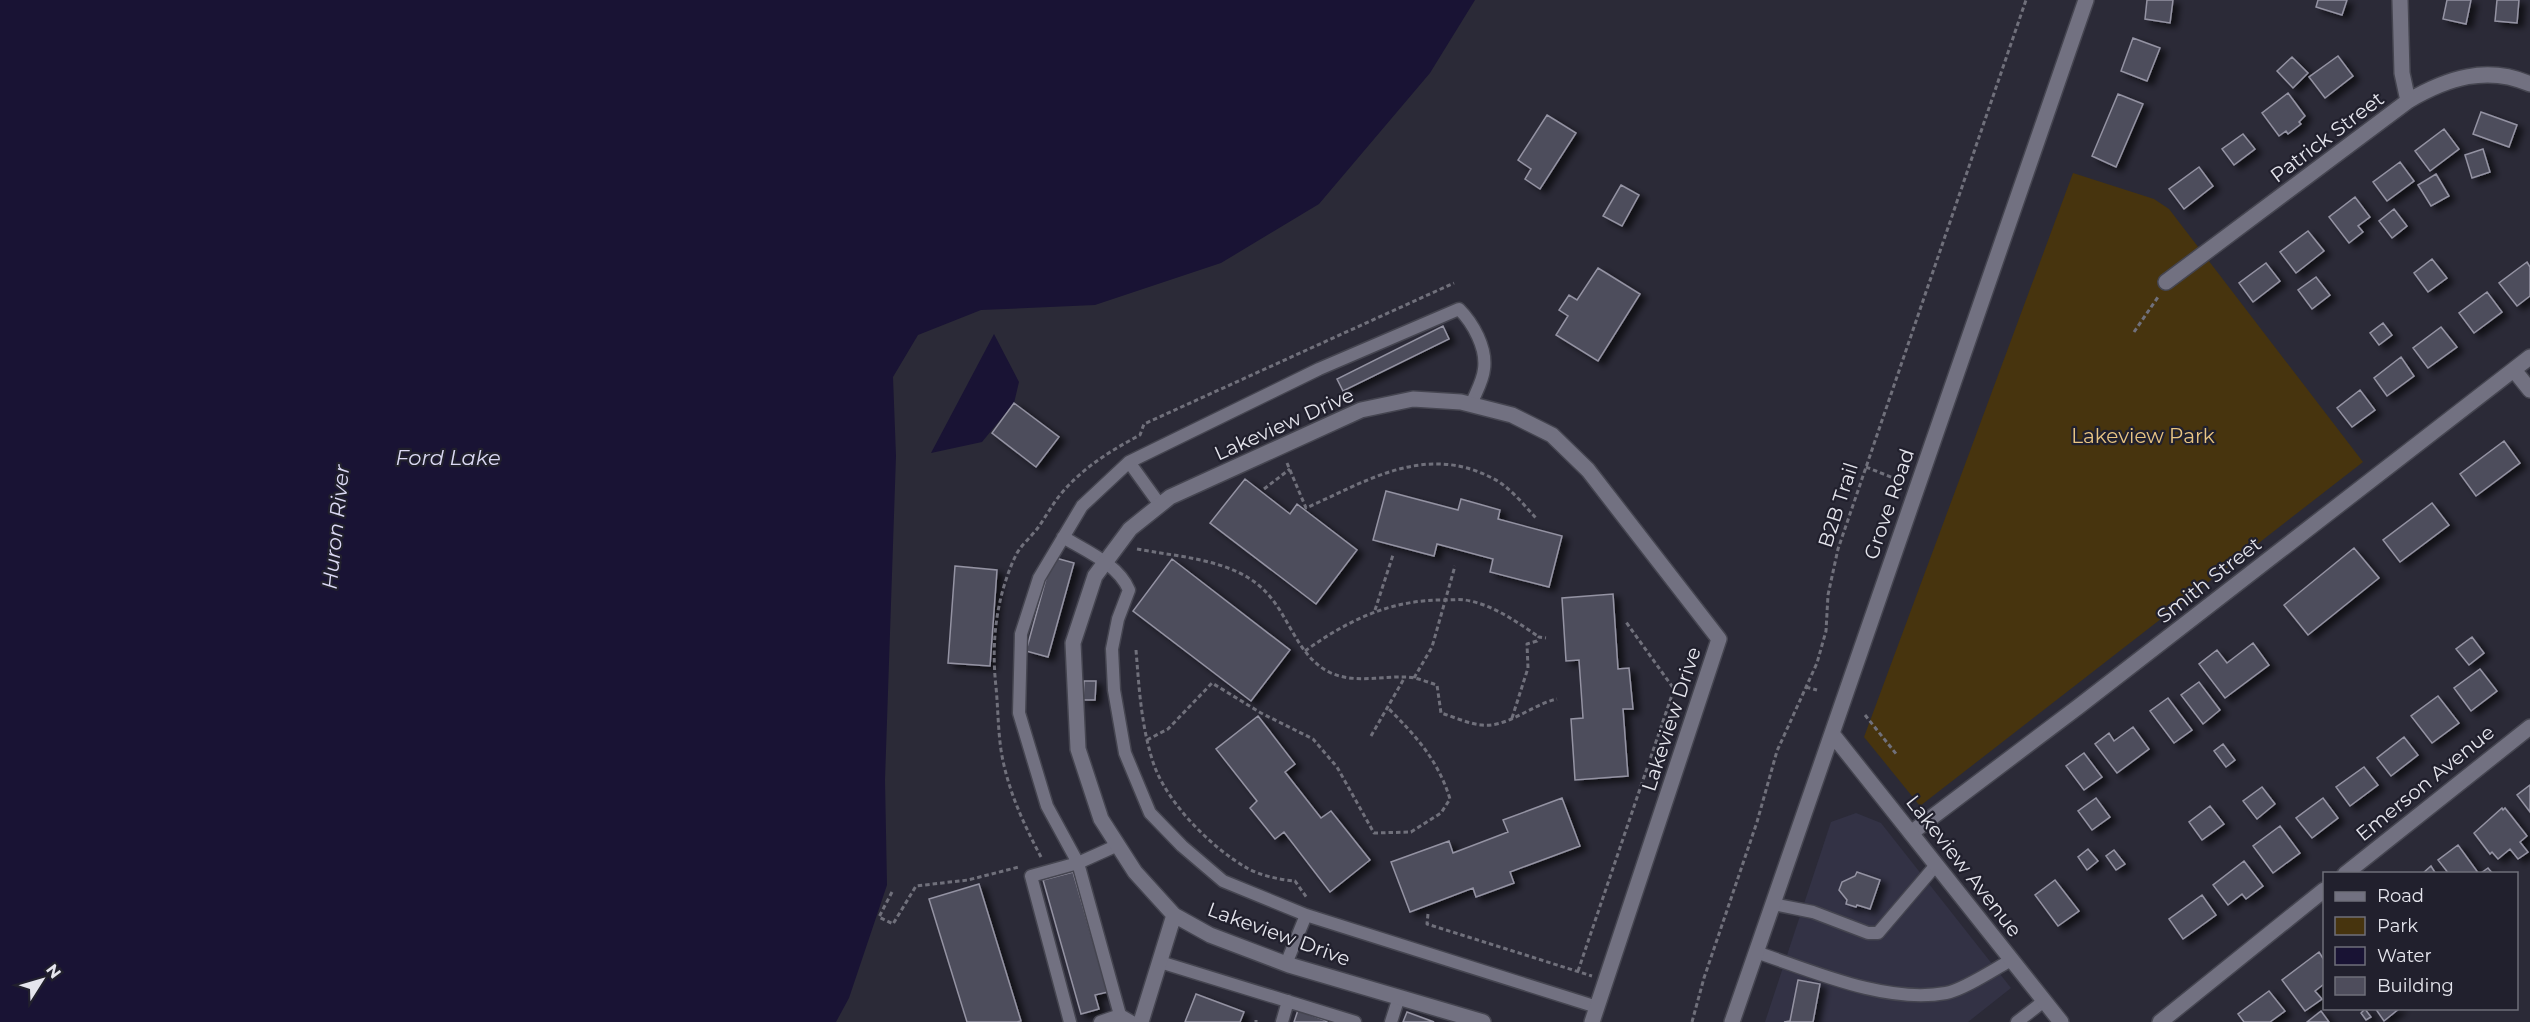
<svg xmlns="http://www.w3.org/2000/svg" width="2530" height="1022" font-family="Montserrat,sans-serif">
  <style>
    .built { fill: #333245 }
    .green { fill: #47340e }
    .water { fill: #191334 }
    .building { fill: #4e4d5c; stroke: #9493a3; stroke-width: 1.5; filter: url(#shadow) }
    .lines { fill: none; stroke-linecap: round; stroke-linejoin: round }
    .lane-casing { stroke: #454550; stroke-width: 15 }
    .street-casing { stroke: #454550; stroke-width: 18 }
    .secondary-casing { stroke: #454550; stroke-width: 18 }
    .path { stroke: #70707b; stroke-width: 3; stroke-dasharray: 4.5 3; stroke-linecap: butt }
    .lane { stroke: #727181; stroke-width: 12 }
    .street { stroke: #727181; stroke-width: 15 }
    .secondary { stroke: #727181; stroke-width: 15 }
    .labels { text-anchor: middle; stroke-width: 4.5; stroke-linejoin: round; paint-order: stroke }
    .street-label { font-size: 20px; fill: #e5e5ed; stroke: #21202d }
    .park-label { font-size: 20px; fill: #e8c483; stroke: #21202d }
    .water-label { font-size: 21px; font-style: italic; fill: #dbd9f4; stroke: #21202d }
  </style>
  <defs>
    <filter id="shadow"><feDropShadow dx="6" dy="4" stdDeviation="3" flood-color="#0009"/></filter>
  </defs>
  <rect width="100%" height="100%" fill="#2b2a37"/>
  <path class="built" d="M1856,813L1881,823L2011,988L1968,1022H1765L1831,822Z"/>
  <path class="green" d="M2073,173L2154,199L2169,209L2363,462L1920,806L1864,737Z"/>
  <path class="water" d="M0,0H1475L1430,73L1319,204L1221,263L1095,305L981,310L918,335L893,377L896,456L885,780L887,885L849,998L836,1022H0Z
    M994,334L1019,382L1014,403L982,442L931,453Z"/>
  <path class="building" d="M2147,0H2173L2170,23L2145,19Z
    M2318,0H2347L2342,15L2316,7Z
    M2447,0H2471L2466,24L2443,19Z
    M2497,0H2519L2517,23L2495,21Z
    M2133,38L2160,48L2147,81L2121,71Z
    M2338,56L2353,76L2325,98L2309,77Z
    M2292,57L2308,73L2293,88L2277,71Z
    M2288,93L2305,116L2299,122L2301,124L2288,134L2286,131L2279,136L2262,113Z
    M2118,94L2143,104L2116,167L2092,156Z
    M2481,112L2517,125L2509,147L2473,134Z
    M1547,115L1576,133L1540,189L1525,179L1531,169L1518,160Z
    M2444,129L2459,149L2430,171L2415,151Z
    M2243,134L2255,149L2234,165L2222,149Z
    M2483,149L2490,172L2472,178L2465,155Z
    M2400,162L2414,181L2387,201L2373,182Z
    M2199,167L2213,186L2184,209L2169,189Z
    M2436,174L2449,196L2431,206L2418,185Z
    M1621,185L1639,195L1622,226L1603,216Z
    M2355,197L2370,217L2358,226L2363,232L2349,243L2329,217Z
    M2394,209L2407,226L2392,238L2379,221Z
    M2308,231L2324,251L2296,273L2280,252Z
    M2432,259L2447,278L2428,292L2414,273Z
    M2527,262L2530,267V296L2517,306L2499,283Z
    M2266,263L2280,281L2253,302L2239,283Z
    M1598,268L1640,294L1598,361L1556,335L1568,316L1559,310L1569,295L1577,300Z
    M2316,277L2330,295L2312,309L2298,290Z
    M2487,292L2502,312L2474,333L2459,313Z
    M2383,323L2392,335L2379,345L2370,333Z
    M1443,326L1449,339L1343,391L1337,379Z
    M2441,327L2457,347L2428,368L2413,348Z
    M2401,357L2414,376L2387,396L2374,378Z
    M2360,390L2375,410L2352,427L2337,408Z
    M1014,403L1059,437L1036,467L992,433Z
    M2504,441L2520,463L2476,496L2460,474Z
    M1245,479L1290,514L1297,504L1357,550L1316,604L1210,523Z
    M1386,491L1458,510L1461,499L1500,510L1498,519L1562,536L1549,587L1490,572L1493,559L1437,544L1434,556L1373,540Z
    M2432,503L2449,525L2400,562L2383,540Z
    M2354,548L2379,578L2308,635L2284,605Z
    M1052,557L1074,563L1048,657L1026,651Z
    M1172,559L1290,650L1251,701L1133,611Z
    M955,566L997,570L990,666L948,663Z
    M1613,594L1618,669L1629,668L1633,709H1623L1628,776L1575,780L1571,719L1583,718L1579,660L1566,661L1562,598Z
    M2472,637L2484,653L2469,665L2456,649Z
    M2253,643L2269,665L2225,698L2199,664L2217,650L2227,663Z
    M2480,669L2497,691L2471,711L2454,688Z
    M1084,681H1096L1095,700H1083Z
    M2199,682L2220,710L2203,724L2181,695Z
    M2438,696L2459,723L2432,743L2411,716Z
    M2168,698L2192,730L2174,743L2150,711Z
    M1258,716L1295,764L1285,772L1321,818L1331,811L1370,860L1330,892L1284,832L1275,839L1250,808L1257,801L1216,749Z
    M2133,727L2149,749L2117,773L2095,744L2109,733L2114,741Z
    M2404,737L2418,755L2391,776L2377,758Z
    M2223,744L2235,760L2226,767L2214,751Z
    M2084,753L2102,777L2084,790L2066,766Z
    M2364,767L2378,785L2350,806L2336,787Z
    M2530,785V812L2517,795Z
    M2262,787L2275,804L2257,819L2243,801Z
    M1562,798L1580,846L1510,872L1514,883L1476,897L1473,888L1410,912L1391,862L1449,841L1453,853L1508,832L1503,820Z
    M2096,798L2110,817L2092,830L2078,811Z
    M2323,798L2338,818L2312,838L2296,818Z
    M2210,806L2224,824L2202,840L2189,822Z
    M2502,808L2503,810L2505,808L2527,836L2520,842L2528,852L2518,859L2510,849L2498,859L2492,852L2490,854L2474,833Z
    M2280,826L2300,853L2273,873L2253,846Z
    M2458,845L2479,874H2449L2438,860Z
    M2088,849L2098,861L2087,870L2078,857Z
    M2114,850L2125,864L2116,870L2106,856Z
    M2244,861L2263,886L2246,899L2242,894L2228,905L2213,885Z
    M2431,866L2436,874H2422Z
    M2488,868L2493,874H2482L2481,873Z
    M1073,872L1108,992L1095,995L1099,1009L1081,1014L1043,880Z
    M1857,872L1880,880L1870,909L1857,905L1856,907L1846,904L1847,900L1839,890L1842,882L1855,876Z
    M2055,880L2079,911L2058,926L2035,895Z
    M979,884L1021,1021L1017,1022H967L929,899Z
    M2202,895L2216,915L2183,939L2169,919Z
    M2319,952L2324,960V984L2315,991L2322,999L2305,1011L2282,980Z
    M1798,980L1820,984L1813,1022H1784L1790,1021Z
    M2269,991L2285,1011L2270,1022H2244L2238,1014Z
    M1196,994L1244,1012L1240,1022H1185Z
    M2375,1008H2400L2384,1021Z
    M2365,1009L2371,1017L2366,1020L2361,1013Z
    M1298,1010L1327,1021V1022H1294Z
    M2321,1011L2329,1022H2307Z
    M1407,1012L1434,1022H1403Z"/>
  <g class="lines">
    <g class="lane-casing">
      <path id="lane" d="M1129,462L1160,505
        M1063,537C1086,551 1118,564 1129,590L1118,619L1112,649L1114,690L1125,753L1150,813L1182,846L1223,881L1306,915L1597,1007
        M1118,845L1078,863L1120,1015L1132,1022
        M1773,904L1813,912L1868,933H1878L1936,865
        M1756,952C1812,971 1886,1004 1946,993C1963,990 1995,969 2011,960
        M1160,962L1355,1022
        M1286,964L1306,915
        M1070,1022L1031,876L1078,863L1047,806L1019,713L1021,634L1039,578L1082,506L1129,462L1319,369L1459,309C1473,323 1487,348 1484,369C1483,381 1475,394 1471,405
        M1100,1022L1120,1015
        M1282,1022L1288,1001
        M1391,1022L1399,997
        M2017,1022L2044,1001"/>
    </g>
    <g class="street-casing">
      <path id="street" d="M2400,0L2402,73L2408,101
        M2166,282L2408,101C2447,78 2487,65 2530,84
        M2514,370L2530,390
        M1911,833L2078,707L2530,357
        M2345,874L2530,727
        M1141,1022L1174,915
        M1483,1022L1289,965L1210,935L1174,915L1135,872L1101,819L1078,749L1073,643L1095,576L1130,529L1170,497L1361,410L1413,399L1461,402L1512,415L1552,435L1588,470L1719,639L1592,1022
        M2160,1022L2324,890"/>
    </g>
    <g class="secondary-casing">
      <path id="secondary" d="M1833,735L2061,1022
        M1732,1022L2086,0"/>
    </g>
    <path class="path" d="M2134,332L2158,297
      M1287,463L1306,508C1367,481 1425,443 1492,478C1509,486 1523,504 1536,518
      M1866,467L1901,481
      M1264,489L1290,469
      M1137,549C1178,557 1234,559 1265,591C1289,615 1297,656 1329,672C1353,684 1381,676 1406,677C1416,677 1427,682 1437,685L1441,713C1454,717 1469,724 1482,725C1507,728 1533,704 1557,699
      M1375,610L1393,555
      M1136,650C1139,687 1141,723 1152,759C1164,800 1210,847 1247,868C1259,875 1280,880 1295,881L1307,898
      M1305,651C1348,620 1392,599 1446,600C1452,600 1459,599 1465,600C1492,604 1517,622 1539,637
      M1414,678L1432,647L1455,566
      M1806,687L1817,690
      M1865,715L1897,755
      M1512,718L1528,668L1527,644L1537,641L1539,637L1546,638
      M1371,736L1405,677
      M1147,740L1168,729L1212,683L1261,713L1313,739L1337,767L1374,833L1411,832L1441,813L1450,799C1438,760 1416,736 1388,708
      M1041,857C1023,823 1007,788 1001,750C998,729 998,708 996,687C991,643 996,598 1015,557C1019,547 1030,538 1037,529C1045,518 1052,505 1060,495C1082,468 1110,451 1140,435L1144,424L1454,283
      M892,892L879,917L893,924L916,886L968,880L1019,867
      M1428,914L1427,924L1592,976
      M1578,971L1674,689L1626,622
      M1256,1022V1020
      M1692,1022L1704,978L1757,822L1777,751L1817,663L1826,631L1828,595L1838,549L2026,0"/>
    <use href="#lane" class="lane"/>
    <use href="#street" class="street"/>
    <use href="#secondary" class="secondary"/>
  </g>
  <g class="labels">
    <g class="street-label">
      <text transform="translate(2327 137) rotate(-37)" y="7">Patrick Street</text>
      <text transform="translate(1284 424) rotate(-24)" y="7">Lakeview Drive</text>
      <text transform="translate(1889 504) rotate(-71)" y="7">Grove Road</text>
      <text transform="translate(1838 505) rotate(-72)" y="7">B2B Trail</text>
      <text transform="translate(2209 580) rotate(-38)" y="7">Smith Street</text>
      <text transform="translate(1671 719) rotate(-72)" y="7">Lakeview Drive</text>
      <text transform="translate(2425 783) rotate(-39)" y="7">Emerson Avenue</text>
      <text transform="translate(1964 866) rotate(52)" y="7">Lakeview Avenue</text>
      <text transform="translate(1279 934) rotate(20)" y="7">Lakeview Drive</text>
    </g>
    <g class="park-label">
      <text x="2143" y="443">Lakeview Park</text>
    </g>
    <g class="water-label">
      <text x="448" y="465">Ford Lake</text>
      <text transform="translate(336 527) rotate(-84)" y="7">Huron River</text>
    </g>
  </g>
  <rect x="2323" y="872" width="195" height="138" fill="#21202d" stroke="#6f6f7a" stroke-width="1.5"/>
  <rect x="2335" y="892" width="30" height="9" fill="#727181" stroke="#6f6f7a" stroke-width="1.5"/>
  <text x="2377" y="902" font-size="18" fill="#e5e5ed">Road</text>
  <rect x="2335" y="917" width="30" height="18" fill="#47340e" stroke="#6f6f7a" stroke-width="1.5"/>
  <text x="2377" y="932" font-size="18" fill="#e5e5ed">Park</text>
  <rect x="2335" y="947" width="30" height="18" fill="#191334" stroke="#6f6f7a" stroke-width="1.5"/>
  <text x="2377" y="962" font-size="18" fill="#e5e5ed">Water</text>
  <rect x="2335" y="977" width="30" height="18" fill="#4e4d5c" stroke="#6f6f7a" stroke-width="1.5"/>
  <text x="2377" y="992" font-size="18" fill="#e5e5ed">Building</text>
  <g transform="translate(42 980) rotate(53)" stroke="#21202d" stroke-width="4.5" paint-order="stroke">
  <path d="M0-4.5L10 22L0 15L-10 22Z" fill="#e5e5ed"/>
  <text y="-9" font-size="16" font-weight="bold" text-anchor="middle" fill="#e5e5ed">N</text>
  </g>
</svg>
